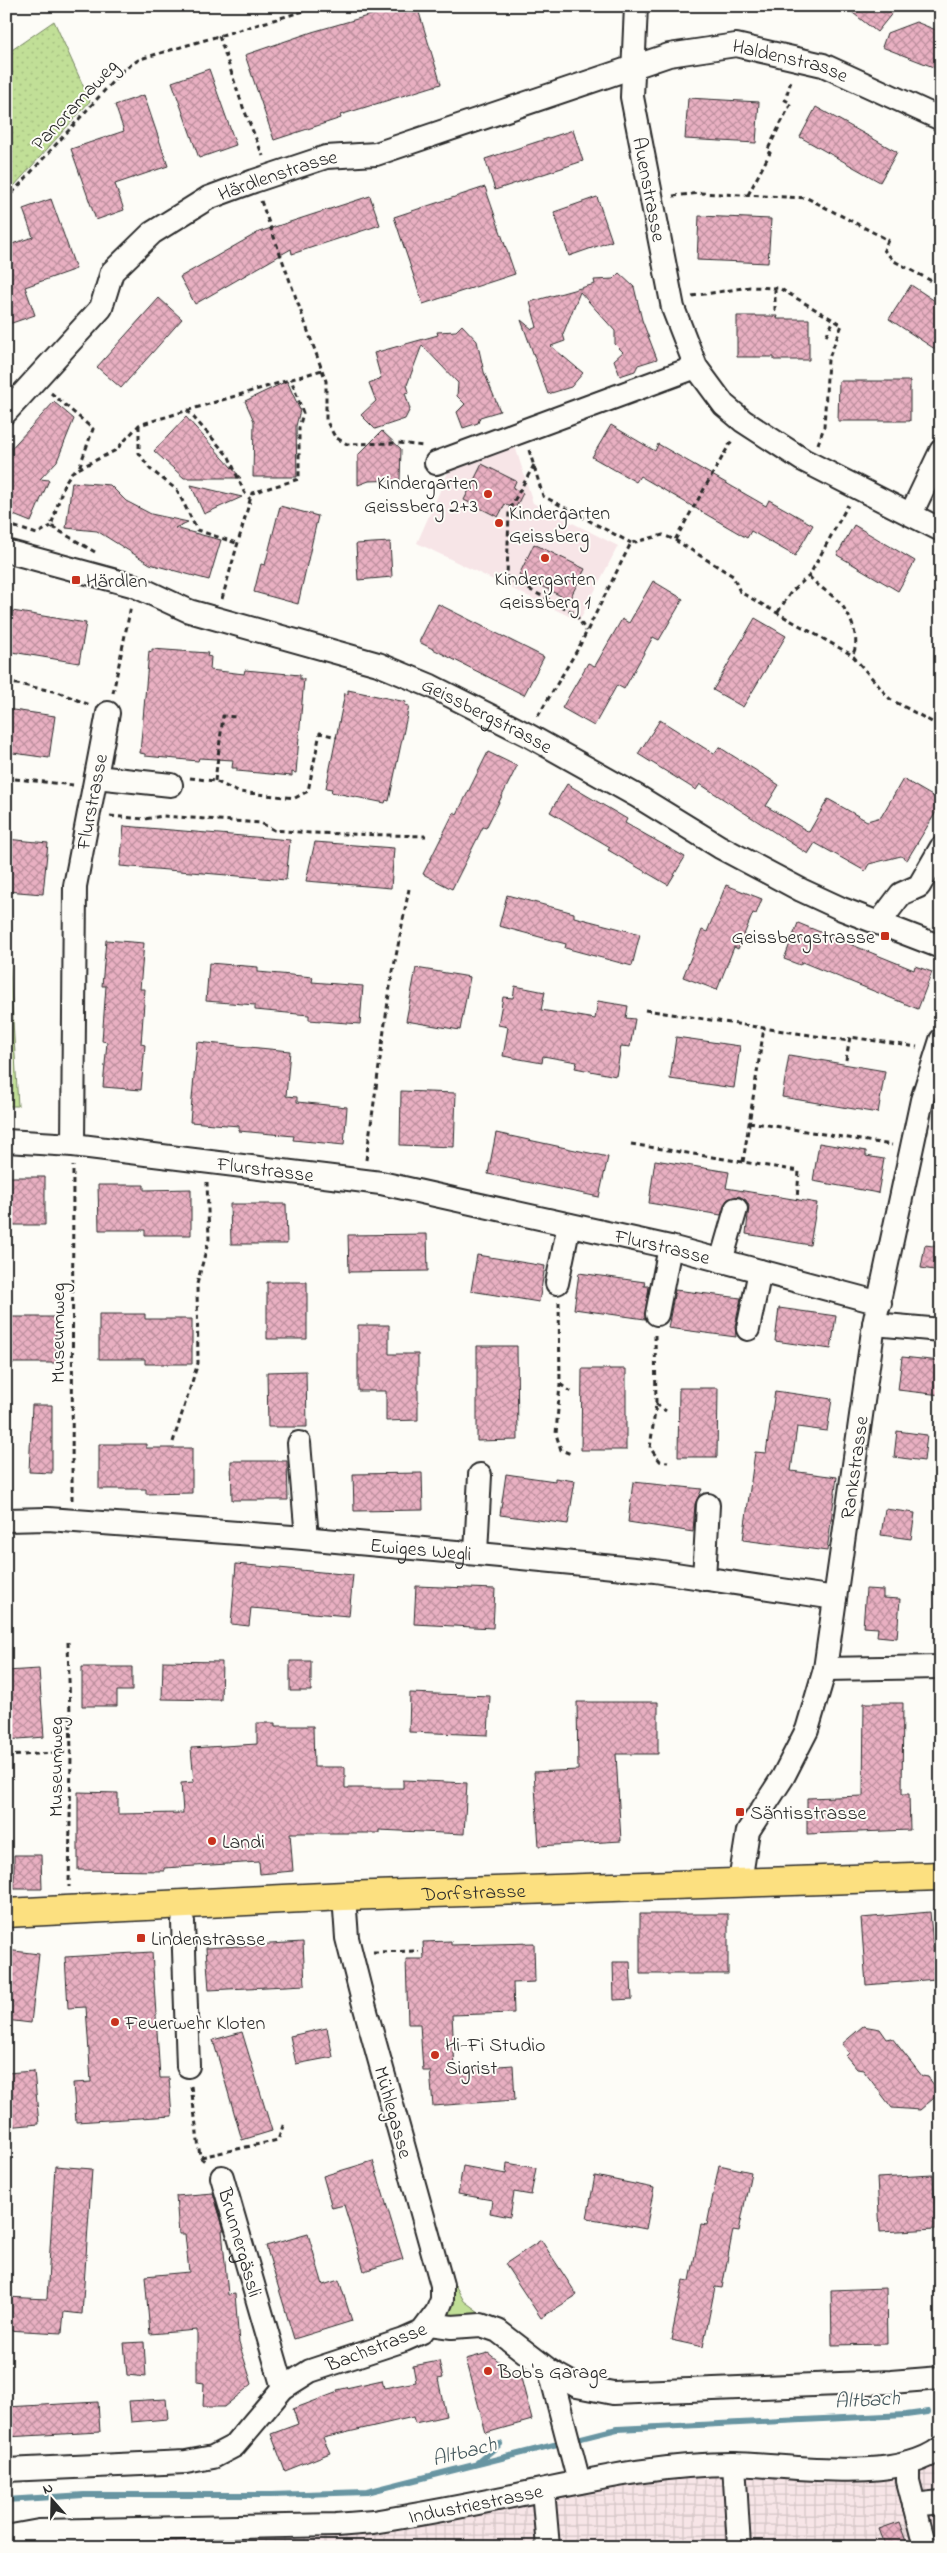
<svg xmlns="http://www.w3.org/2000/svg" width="947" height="2553" font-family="'Indie Flower',sans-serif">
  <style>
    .built { fill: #f7e5e7 }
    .industrial { fill: url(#industrial-grid) }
    .green { fill: #c1df97; stroke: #768561 }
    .garden { fill: url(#garden-dots); stroke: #768561 }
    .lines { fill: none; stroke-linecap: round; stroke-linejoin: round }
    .stream { stroke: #6895a2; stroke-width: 6 }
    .building { fill: url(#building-cross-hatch); stroke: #2b2b2b }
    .minor-casing { stroke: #2b2b2b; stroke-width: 26 }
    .major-casing { stroke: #2b2b2b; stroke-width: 31 }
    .path { stroke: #2b2b2b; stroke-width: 3; stroke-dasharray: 5 4; stroke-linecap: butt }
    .minor { stroke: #fdfcf7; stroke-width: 22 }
    .major { stroke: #fce080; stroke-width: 28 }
    .poi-dot { fill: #c8321e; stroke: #fdfcf7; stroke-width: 2 }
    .labels { text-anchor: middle; stroke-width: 4; stroke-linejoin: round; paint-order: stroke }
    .street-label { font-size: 20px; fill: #2b2b2b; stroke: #fdfcf7 }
    .poi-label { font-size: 20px; fill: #2b2b2b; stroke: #fdfcf7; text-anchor: start }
    .water-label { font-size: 21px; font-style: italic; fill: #44575c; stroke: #fdfcf7 }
  </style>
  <defs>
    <pattern id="industrial-grid" width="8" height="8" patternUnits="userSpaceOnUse" patternTransform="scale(1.25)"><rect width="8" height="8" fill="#f7e5e7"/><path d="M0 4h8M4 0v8" fill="none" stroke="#d4c5c6"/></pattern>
    <pattern id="garden-dots" width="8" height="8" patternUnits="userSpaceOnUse" patternTransform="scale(1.25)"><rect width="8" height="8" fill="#c1df97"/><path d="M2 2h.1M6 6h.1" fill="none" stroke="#a6c082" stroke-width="1.8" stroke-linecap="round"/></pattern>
    <pattern id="building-cross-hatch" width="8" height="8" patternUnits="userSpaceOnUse" patternTransform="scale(1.25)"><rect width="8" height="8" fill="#e9b0c2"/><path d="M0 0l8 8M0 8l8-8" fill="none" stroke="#bd8f9e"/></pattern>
  </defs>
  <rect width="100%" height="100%" fill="#fdfcf7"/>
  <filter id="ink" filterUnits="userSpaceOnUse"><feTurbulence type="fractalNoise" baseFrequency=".02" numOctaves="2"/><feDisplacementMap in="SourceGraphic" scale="10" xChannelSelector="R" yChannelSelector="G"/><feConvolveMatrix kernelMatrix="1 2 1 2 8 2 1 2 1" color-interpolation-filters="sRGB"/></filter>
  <g filter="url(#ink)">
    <path class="built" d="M515,446L533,503L618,546L579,621L417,543L450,468Z"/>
    <path class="industrial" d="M941,2448V2547H6V2537L282,2526L621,2473L830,2469Z"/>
    <path class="green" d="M6,935H8L18,1106H6Z
      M455,2285L464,2301L479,2312V2317H453L448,2314L450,2287Z"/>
    <path class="garden" d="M54,21L90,101L6,195V54Z"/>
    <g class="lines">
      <path class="stream" d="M478,2462L500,2444
        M6,2500L84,2495H271L367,2492L617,2429L906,2415L928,2412"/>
    </g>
    <path class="building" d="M402,6H417L441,84L340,115L341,118L274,140L245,55L312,32Z
      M844,6H898L877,32Z
      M916,22L941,32V70L882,47L887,33Z
      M209,69L236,145L199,158L172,82Z
      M144,95L168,166L115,184L124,210L96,220L71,149L124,131L115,105Z
      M688,98L759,102L756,143L685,139Z
      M816,107L897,152L880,182L800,137Z
      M573,130L583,161L495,190L485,159Z
      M485,187L515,274L423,304L394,217Z
      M370,196L380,225L292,254L291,249L195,304L180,277L259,232Z
      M597,197L612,241L569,256L554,212Z
      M51,199L76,269L25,287L35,315L6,325V246L33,237L23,209Z
      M699,216L771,219L768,263L697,260Z
      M619,273L634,287L642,320L657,359L638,365L635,371L620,376L614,360L623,352L615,344V331L580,292L563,334L565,341L551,346L583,373L571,387L548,394L521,320L532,329L537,327L530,302L595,284L594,280L613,279Z
      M911,285L941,305V353L889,319Z
      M159,298L182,319L121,388L97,367Z
      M737,316H778L777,319H809V360H774V357H737Z
      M462,325L477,341L484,372L500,411L480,417L478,423L463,428L457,412L465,404L457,396L458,383L422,345L407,385L409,392L405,393L410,409L405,419L375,429L361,415L376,401L369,383L381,378L374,353L438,335L437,332L456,331Z
      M287,381L300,410L296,426L297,477H253L254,421L245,401Z
      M839,381H910V421H838Z
      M54,402L74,419L57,461L40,479L49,480L31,522L6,512V454Z
      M186,417L241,478H184L154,451Z
      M611,425L655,451L658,444L766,506L769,500L813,525L795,556L751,531L747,538L640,476L636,482L592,457Z
      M382,431L401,449L400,480L369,481L358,485V455Z
      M482,464L516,481L513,488L523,493L515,509L505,504L498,517L464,500Z
      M72,482L110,485L126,501L151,514L188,522L175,528L221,540L209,580L150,564L97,531L66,528Z
      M191,485L242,497L204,514Z
      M280,506L318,516L298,604L254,592L261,564L265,565Z
      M854,525L915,561L898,591L837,555Z
      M390,542L392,577L358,580L356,544Z
      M534,544L585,569L569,600L519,575Z
      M653,581L683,599L659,640L653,637L624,689L617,685L594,726L562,708L588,663L595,666L622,619L629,623Z
      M438,604L544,657L524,695L419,642Z
      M6,610L86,623L79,663L6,651Z
      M755,618L786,636L743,707L713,690Z
      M152,649L208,653L207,656L211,657L210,670L244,674L245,670L300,675V679H304L296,773L292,772V776L237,771V768H232L233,760L199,758L198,761L145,756V754L140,753L149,651L152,652Z
      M348,690L406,702L405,705L409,706L389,801L386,800L385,803L331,792L332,789L326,788L345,693L348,694Z
      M6,709L55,716L49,758L6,752Z
      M660,720L714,754L719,747L779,785L766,806L809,832L828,799L867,821L881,817L903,779L941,801V804L907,860L901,856L869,864L865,871L815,843L808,854L700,784L696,790L638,754Z
      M488,752L517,766L486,828L483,827L452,889L423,874L454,812L457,814Z
      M567,784L627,819L625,823L685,857L668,885L608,850L610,847L550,812Z
      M124,826L290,840L286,880L120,866Z
      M6,839L48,843L43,894L6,891Z
      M315,842L394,848L391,888L306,881Z
      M726,885L762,899L756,914L753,913L738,949L734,947L717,990L683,977L702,930L707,932Z
      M507,895L574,913V917L640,934L632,966L565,948L566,944L499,926Z
      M798,923L914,970L915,966L932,972L918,1009L802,962L800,965L784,959Z
      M106,940L144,943L140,989H145L141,1044L145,1045L141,1090L103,1087L107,1042L102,1041L106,986H102Z
      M209,963L258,967V972L313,977L312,982L363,986L360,1024L309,1020V1015L255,1010V1005L206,1001Z
      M416,968L470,977L460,1030L406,1021Z
      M515,986L545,992L541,1010L595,1019L598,1001L628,1006L626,1018L635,1019L630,1047L621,1046L616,1076L575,1068L577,1062L543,1056L542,1063L503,1056L508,1027L498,1025L503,997L513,998Z
      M676,1037L740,1046L734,1088L670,1079Z
      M197,1042L290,1051L286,1096L297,1097V1102L347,1107L344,1145L293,1140L294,1136L239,1131V1126L190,1122Z
      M789,1055L885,1071L878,1113L782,1097Z
      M401,1091L456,1093L454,1147L400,1145Z
      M496,1133L608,1157L599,1197L488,1174Z
      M819,1143L866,1151V1156L884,1159L878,1193L813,1181Z
      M655,1160L729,1172L726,1188L817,1203L810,1245L746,1234L749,1206L746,1200L739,1196L727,1200L721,1215L649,1203Z
      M6,1177H45V1225H6Z
      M98,1185H144V1190L191,1189V1235H145V1230H99Z
      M230,1204H286L287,1244H231Z
      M427,1234L428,1271L349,1272L348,1235Z
      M925,1245L941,1247V1271L921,1268Z
      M477,1255L545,1266L539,1302L471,1291Z
      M579,1273L645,1282L644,1286H649L645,1319L574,1309Z
      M267,1282H307V1339H267Z
      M675,1290L741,1298L735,1326L736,1337L668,1328Z
      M779,1308L836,1316L831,1349L775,1341Z
      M99,1314H145V1319H192V1364H145V1359H99Z
      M6,1317H56V1363H6Z
      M358,1325H389V1354H418V1420L386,1421V1391H358Z
      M477,1346H517L518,1440L477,1441Z
      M902,1357L941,1361V1395L898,1390Z
      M582,1369H626V1450H581Z
      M306,1371L307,1427H268L267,1372Z
      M679,1388H718L717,1457H678Z
      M775,1391L832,1399L827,1431L797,1427L791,1471L837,1477L827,1551L743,1540L755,1452L766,1453Z
      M32,1405H52V1473L29,1472Z
      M897,1431L927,1435L924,1461L894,1457Z
      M99,1444H146V1448H192V1493L146,1494V1489H99Z
      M231,1461H287L288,1500H232Z
      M422,1473L423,1510L354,1511L353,1474Z
      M506,1474L555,1481V1478L575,1481L568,1524L500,1515Z
      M633,1482L702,1489L695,1504L693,1532L628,1522Z
      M885,1509L915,1513L911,1539L881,1535Z
      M236,1564L353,1575L349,1616L251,1608L249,1626L231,1624Z
      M416,1586L495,1589L493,1628L414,1624Z
      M866,1589L883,1590V1598L900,1599L897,1638L877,1636L878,1628L863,1627Z
      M163,1661L222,1662L221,1700L162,1699Z
      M290,1661H311V1691H290Z
      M82,1667H132V1691H117V1706H82Z
      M39,1669L44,1737L6,1740V1671Z
      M410,1693L490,1696L488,1735L409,1732Z
      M577,1702H658V1754H616L621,1841L539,1846L534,1772L578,1770Z
      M864,1703H903L902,1794H909L910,1830L807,1834V1798L863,1796Z
      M257,1723H275V1726H313L314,1767H345V1788H403V1780L467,1783L464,1834L379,1830V1833H290L293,1871L260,1874L259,1862L164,1868V1871L78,1870V1792L118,1793V1814L183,1813L181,1783L194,1782L191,1748L257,1744Z
      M14,1855H41L42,1889H14Z
      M930,1912L936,1979L866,1985L861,1918Z
      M640,1914H728V1974H640Z
      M451,1941V1945L534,1943L535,1982L513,1983L514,2013L452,2015L455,2069L513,2065L515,2100L433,2106L430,2071H423L420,2024H408L406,1959H424L423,1942Z
      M303,1942L305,1985L209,1990L206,1948Z
      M6,1950L39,1954L31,2023L6,2020Z
      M152,1952L160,2078H169L172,2116L76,2122L73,2083L91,2082L86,2007L68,2008L65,1957Z
      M613,1962H630L632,1999L614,2000Z
      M863,2026L880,2029L887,2039L892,2038L922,2076L928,2077L940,2093L920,2110L892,2108L863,2070L857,2069L846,2056L849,2053L842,2044Z
      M327,2028L333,2057L296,2064L290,2036Z
      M242,2032L272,2131L242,2140L213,2040Z
      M34,2071L39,2124L6,2127V2073Z
      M373,2161L403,2259L364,2271L344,2205L332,2208L323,2176Z
      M507,2163L536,2168L531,2195L514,2192L510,2217L490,2213L492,2200L458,2194L463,2166L506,2174Z
      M719,2165L751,2172L739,2231L733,2230L722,2288L715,2287L703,2347L671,2340L683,2280L690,2281L701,2224L707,2225Z
      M55,2166L92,2169L82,2314L64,2312L62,2333L6,2330V2297L47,2299Z
      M933,2175L936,2229L880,2232L877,2178Z
      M595,2176L654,2188L646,2229L587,2218Z
      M213,2193L224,2230H222L228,2295L235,2294L239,2343L252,2384L224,2407H203L204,2383L197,2382V2330L150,2334L145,2276L189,2272L185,2234H179L176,2196Z
      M308,2234L323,2285L339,2280L352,2321L294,2339L266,2246Z
      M541,2240L577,2295L541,2318L505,2264Z
      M886,2288L887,2344L832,2345L831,2290Z
      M144,2342L146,2377L127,2375L124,2343Z
      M488,2353L521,2378L532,2420L486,2433L466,2359Z
      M439,2361L443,2378L438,2379L446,2416L415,2423L413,2417L323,2438L330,2453L285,2471L271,2434L298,2424L293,2409L338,2392L337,2390L382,2380L384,2388L416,2382L413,2366Z
      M166,2399L168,2419L131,2422L129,2401Z
      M98,2402L100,2432L6,2437V2407Z
      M899,2522L908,2547H886L879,2529Z"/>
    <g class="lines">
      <g class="minor-casing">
        <g id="minor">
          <path id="s1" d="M636,6L632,97L673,308L696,367L724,405L743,421L803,460L941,530"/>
          <path id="s2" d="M6,412L101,308L112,272L152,233L208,198L254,181L326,157L376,154L669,55L736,45L823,65L941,119"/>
          <path d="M436,463L696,367"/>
          <path d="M911,514L941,451"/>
          <path id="s3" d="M6,551L135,586L189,611L378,664L431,686L528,735L637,796L720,847L801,890L842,909L941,947"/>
          <path d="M96,777L171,785"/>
          <path d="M879,923L901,894L919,886L941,848"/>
          <path id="s4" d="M6,1141L73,1145L381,1183L670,1247L880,1303"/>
          <path id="s5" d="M73,1145L75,886L108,713"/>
          <path d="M721,1261L736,1209"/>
          <path d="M557,1283L569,1225"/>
          <path d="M657,1314L670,1247"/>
          <path d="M874,1324L941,1330"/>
          <path d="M748,1329L760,1271"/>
          <path d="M299,1443L307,1538"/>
          <path id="s6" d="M6,1520L48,1519L292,1537L511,1557L655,1571L835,1598"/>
          <path d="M476,1553L480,1475"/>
          <path d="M704,1579L708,1505"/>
          <path d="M825,1669L941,1667"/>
          <path id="s7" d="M740,1882L748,1831L783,1777L807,1730L825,1669L874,1324L922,1100L941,1040"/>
          <path d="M183,1922L188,2066"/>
          <path id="s8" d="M222,2177L283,2388"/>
          <path d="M430,2324L452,2327L481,2325L498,2331L550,2371L577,2386L613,2393L891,2382L941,2378"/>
          <path d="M550,2371L579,2482"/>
          <path d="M734,2464L739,2547"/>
          <path d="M908,2464V2481L925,2547"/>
          <path d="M6,2470L186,2462L213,2457L234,2446L283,2388L310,2371L404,2340L422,2332L437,2312L442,2300V2285L362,1997L347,1938L344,1896"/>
          <path d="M543,2490L548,2547"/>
          <path d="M914,2505L941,2502"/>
          <path id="s9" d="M6,2537L39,2531L336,2525L373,2522C429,2513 485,2502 541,2490C605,2477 667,2464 732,2464C790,2465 894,2484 941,2448"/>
        </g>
      </g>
      <g class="major-casing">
        <g id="major">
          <path id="s10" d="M6,1913L344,1896L941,1876"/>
        </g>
      </g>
      <path class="path" d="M219,36L243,107L263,156
        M748,195L770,153L767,151L791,103L785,100L792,78
        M673,196L700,193L807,198L888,240L884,250L894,261L941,286V290
        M6,200L123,70L140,59L321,6
        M261,201L326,381V420L335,437L347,444L398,443L424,446
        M775,288V311
        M692,296L750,287L779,288L842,325L828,360L824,427L818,444
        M826,336L834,320
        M51,393L93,429L79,468
        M187,410L229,457L244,492L250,499
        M139,425V453L150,469L177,490L197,530L236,543
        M529,450L543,496L631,543
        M534,465L509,510L507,578L575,613L586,631
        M6,524L37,534L51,526
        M675,540L733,576L740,592L852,655L890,699L941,727
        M95,552L51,526L64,484L72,472L116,450L139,425L322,370
        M809,576C818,587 829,592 839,602C850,613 862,642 852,655
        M222,599L252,493L299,479V428L303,413L291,379
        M778,612L791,592L809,576L848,505
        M6,682L58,692L90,705
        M113,693L131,606
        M538,716L579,647L631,543L663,535L675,540L732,440
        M6,778L73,785
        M190,778L215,781L238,792L295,798L308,791L320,733L337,737
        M215,781L223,716L237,717
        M110,816L144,819L163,816L261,823L274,830L310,833L426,836
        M645,1010L849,1041
        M846,1060L850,1037L917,1047
        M749,1122L892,1145
        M631,1144L799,1171L797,1200
        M366,1160L390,987L409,889
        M743,1162L764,1028
        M559,1302L560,1384L556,1434L561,1450L571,1454
        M655,1335L656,1404L650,1448L660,1461L668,1462
        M560,1384L571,1392
        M656,1404L666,1411
        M173,1442L198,1363L197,1284L209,1239L207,1182
        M72,1500L73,1166
        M68,1642L71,1752L69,1887
        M6,1756L71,1752
        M373,1952L419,1951
        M191,2086L200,2157L207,2163
        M201,2157L278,2140L284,2123"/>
      <use href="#minor" class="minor"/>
      <use href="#major" class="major"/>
    </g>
  </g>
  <g class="poi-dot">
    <circle cx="488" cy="494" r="5"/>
    <circle cx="499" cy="523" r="5"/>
    <circle cx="545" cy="558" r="5"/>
    <rect x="71" y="575" width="10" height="10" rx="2.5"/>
    <rect x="880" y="931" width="10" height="10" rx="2.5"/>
    <rect x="735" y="1807" width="10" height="10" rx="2.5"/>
    <circle cx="212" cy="1841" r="5"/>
    <rect x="136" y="1933" width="10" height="10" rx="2.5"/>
    <circle cx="115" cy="2022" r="5"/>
    <circle cx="435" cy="2055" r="5"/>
    <circle cx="488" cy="2371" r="5"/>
  </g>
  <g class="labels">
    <g class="street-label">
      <text dy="7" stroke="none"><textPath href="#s2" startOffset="909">Haldenstrasse</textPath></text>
      <text transform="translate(74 104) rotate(-47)" y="7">Panoramaweg</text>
      <text dy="7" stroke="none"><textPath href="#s2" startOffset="374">Härdlenstrasse</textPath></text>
      <text dy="7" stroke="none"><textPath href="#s1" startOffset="185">Auenstrasse</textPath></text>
      <text dy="7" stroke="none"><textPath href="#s3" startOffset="510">Geissbergstrasse</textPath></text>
      <text dy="7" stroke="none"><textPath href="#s5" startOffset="345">Flurstrasse</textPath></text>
      <text dy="7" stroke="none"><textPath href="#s4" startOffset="261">Flurstrasse</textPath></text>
      <text dy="7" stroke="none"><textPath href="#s4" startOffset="666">Flurstrasse</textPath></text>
      <text transform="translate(57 1333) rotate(-90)" y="7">Museumweg</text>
      <text dy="7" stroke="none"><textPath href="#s7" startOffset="436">Rankstrasse</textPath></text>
      <text dy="7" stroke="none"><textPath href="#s6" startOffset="416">Ewiges Wegli</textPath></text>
      <text transform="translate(55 1767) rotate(-90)" y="7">Museumweg</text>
      <text dy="7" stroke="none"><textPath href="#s10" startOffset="468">Dorfstrasse</textPath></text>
      <text transform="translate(394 2112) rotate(74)" y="7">Mühlegasse</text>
      <text dy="7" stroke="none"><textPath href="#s8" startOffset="68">Brunnergässli</textPath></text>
      <text transform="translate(376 2346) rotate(-21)" y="7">Bachstrasse</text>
      <text dy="7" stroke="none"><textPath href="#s9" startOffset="472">Industriestrasse</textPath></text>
    </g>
    <g class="poi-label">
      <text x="478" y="489" text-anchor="end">Kindergarten<tspan x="478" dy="23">Geissberg 2+3</tspan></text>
      <text x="509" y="519">Kindergarten<tspan x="509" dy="23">Geissberg</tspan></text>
      <text x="545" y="585" text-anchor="middle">Kindergarten<tspan x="545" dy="23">Geissberg 1</tspan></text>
      <text x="86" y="587">Härdlen</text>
      <text x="875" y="943" text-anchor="end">Geissbergstrasse</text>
      <text x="750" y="1819">Säntisstrasse</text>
      <text x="222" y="1848">Landi</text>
      <text x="151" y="1945">Lindenstrasse</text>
      <text x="125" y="2029">Feuerwehr Kloten</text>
      <text x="445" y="2051">Hi-Fi Studio<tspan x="445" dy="23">Sigrist</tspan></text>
      <text x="498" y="2378">Bob's Garage</text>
    </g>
    <g class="water-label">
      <text transform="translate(867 2399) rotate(-3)" y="7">Altbach</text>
      <text transform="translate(464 2451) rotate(-14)" y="7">Altbach</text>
    </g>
  </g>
  <rect width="947" height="2553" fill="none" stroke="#fdfcf7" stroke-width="25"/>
  <rect x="12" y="12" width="922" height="2528" fill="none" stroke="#2b2b2b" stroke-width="2" filter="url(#ink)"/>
  <g transform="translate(52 2500) rotate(340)" stroke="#fdfcf7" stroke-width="4" paint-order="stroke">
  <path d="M0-4L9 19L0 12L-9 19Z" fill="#2b2b2b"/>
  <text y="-8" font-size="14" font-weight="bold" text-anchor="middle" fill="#2b2b2b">N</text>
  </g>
</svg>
